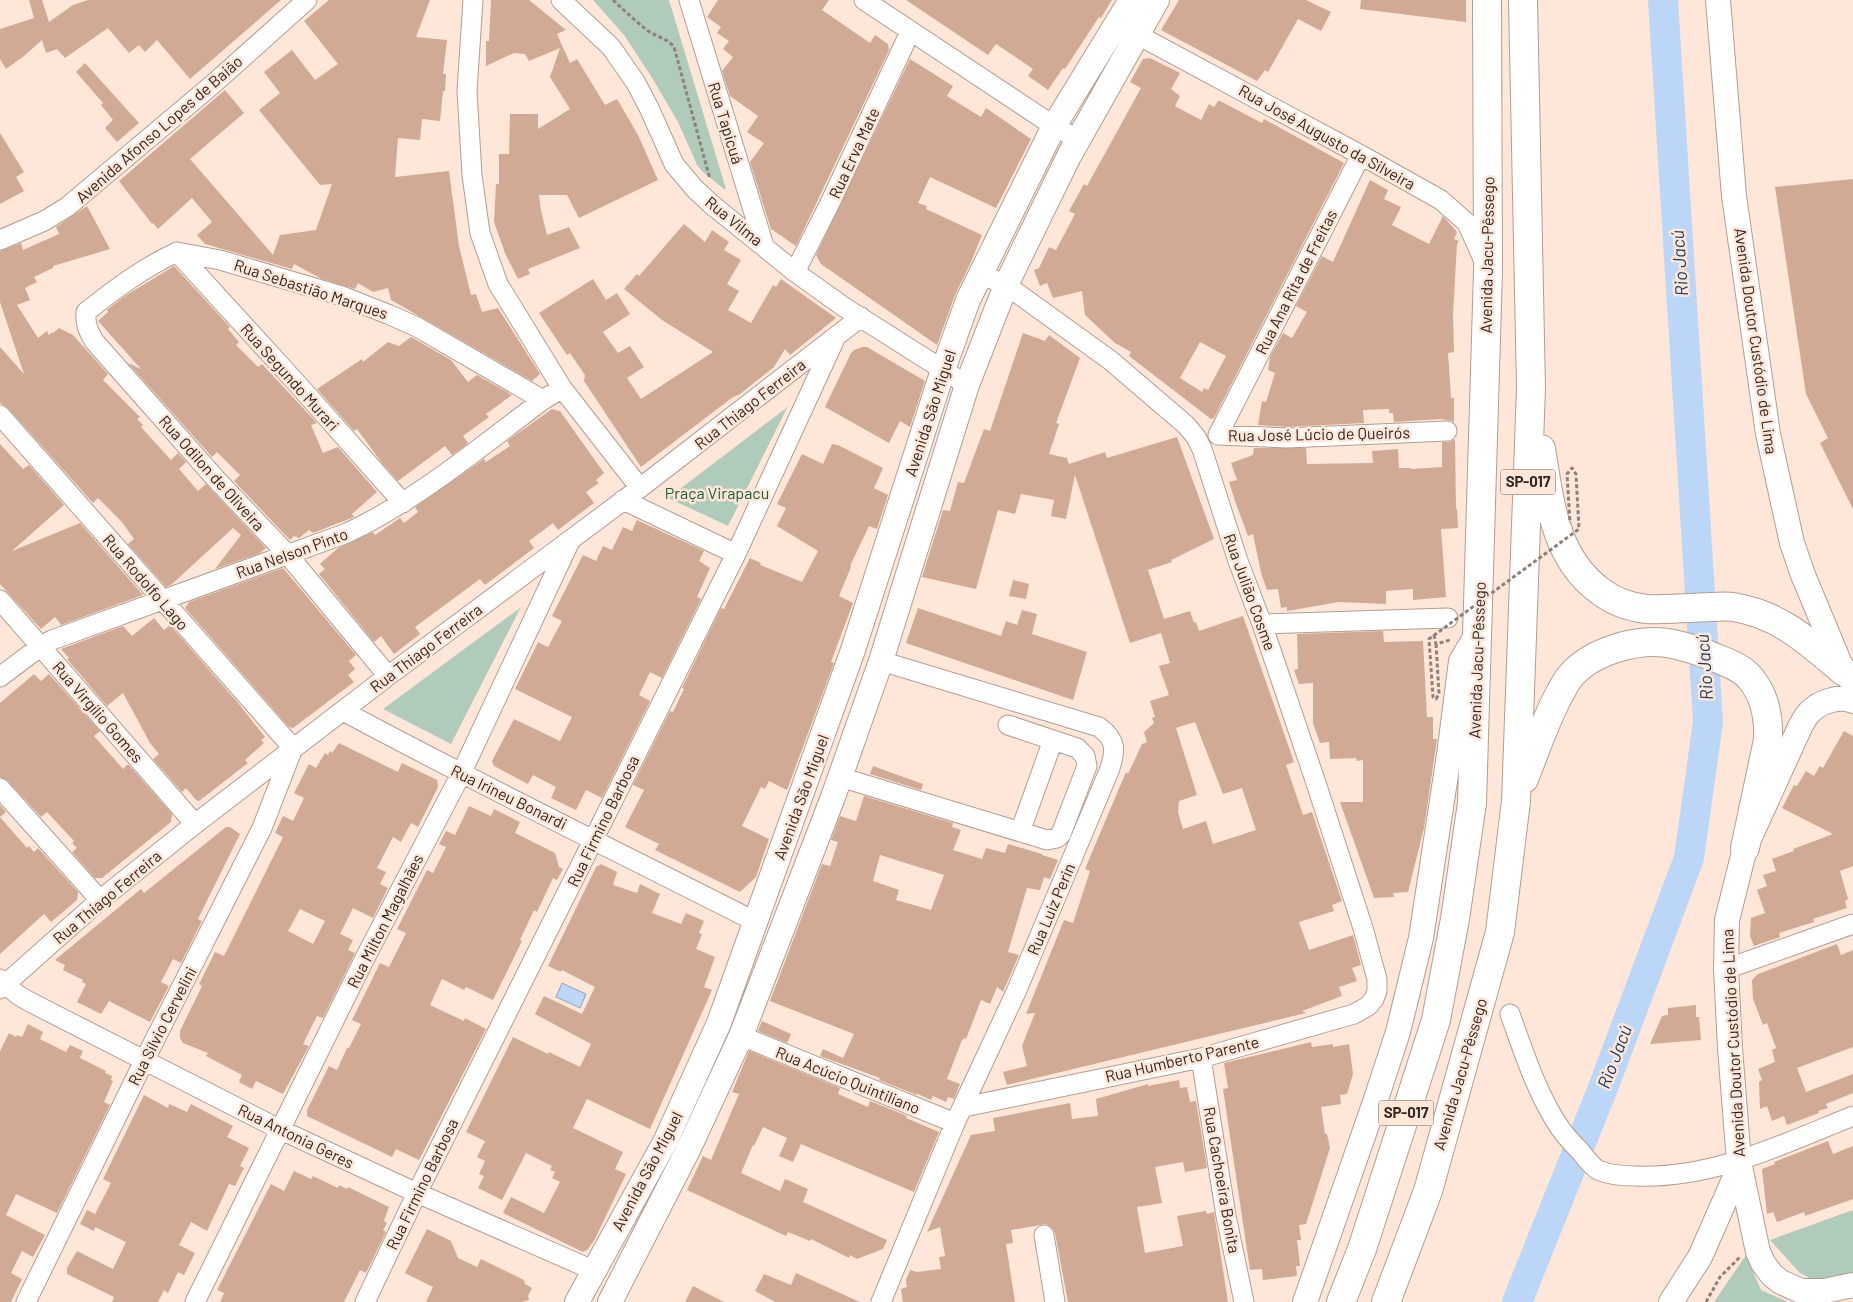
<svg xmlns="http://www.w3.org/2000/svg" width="1853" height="1302" font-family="Barlow,sans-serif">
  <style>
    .green { fill: #b0cbb9 }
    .water { fill: #bbd6f7; stroke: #91a2b7 }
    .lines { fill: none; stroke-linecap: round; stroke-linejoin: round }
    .river { stroke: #bbd6f7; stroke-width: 30 }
    .building { fill: #d0aa94; fill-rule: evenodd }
    .minor-casing { stroke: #b39d90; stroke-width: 21 }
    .major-casing { stroke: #b39d90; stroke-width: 26 }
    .highway-casing { stroke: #b39d90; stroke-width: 30 }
    .path { stroke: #908178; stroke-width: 3; stroke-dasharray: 4 2.5; stroke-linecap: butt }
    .minor { stroke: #fff; stroke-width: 19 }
    .major { stroke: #fff; stroke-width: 24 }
    .highway { stroke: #fff; stroke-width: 28 }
    .path-bridge { stroke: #908178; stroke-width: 3; stroke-dasharray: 4 2.5; stroke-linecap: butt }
    .labels { text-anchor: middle; stroke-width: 5; stroke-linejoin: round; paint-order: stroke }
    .shield { fill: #fee7d9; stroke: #6e615a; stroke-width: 1 }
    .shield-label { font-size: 15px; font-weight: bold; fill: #302823 }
    .street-label { font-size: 16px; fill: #302823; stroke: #fee7d9 }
    .park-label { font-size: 16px; fill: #1d5c3b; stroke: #fee7d9 }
    .water-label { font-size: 18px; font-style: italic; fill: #163b65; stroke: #fee7d9 }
  </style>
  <rect width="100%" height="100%" fill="#fee7d9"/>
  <path class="green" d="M593,0H669L726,189H724L703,172L697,165L678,122L651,76L624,35Z
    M788,406L728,526L668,498L785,409Z
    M521,607L451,744L383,709L520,608Z
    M1853,1210V1273L1836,1279L1817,1283L1799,1272L1770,1240Z
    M1746,1255L1761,1290L1788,1302H1714Z"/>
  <path class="water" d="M562,983L586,994L580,1008L556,997Z"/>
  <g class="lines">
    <path class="river" d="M1517,1302L1603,1088L1689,858L1708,722L1663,0"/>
  </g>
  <path class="building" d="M29,0H42L49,22L73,5L88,0H281L190,79L157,40L145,52L139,45L129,53L108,28L65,58L57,49L46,53L42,40L24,56L6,69L0,59V29L34,18Z
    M329,0H430L416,37L447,40L443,74H446L445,91H443L440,121L422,119L420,140L398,138L395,177L449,171L459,246L471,295L476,294L482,312L498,308L540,374L532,381L391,300L388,288L373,292L358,283L355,289L322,279L294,264L292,269L205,244L197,235L212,222L192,198L158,229L153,223L152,224L119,181L225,90L244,113L190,159L273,255L280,235L316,230L332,184L320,185L259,110L280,93L264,72L292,50L315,80L338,64L304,21Z
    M491,0H529L566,30L557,34L570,63L577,59L605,105L617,99L638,135L658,180L579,218L567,195H539L541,211L547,235L569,227L580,248L528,269L530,274L518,279L505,253L494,222L496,184H499V154H509L510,114H538V129L570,109L550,77L560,48L529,61L525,54L514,53L486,66V41H489Z
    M718,0H829L822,10L870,43L875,35L888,44L889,50L796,246L771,229L750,162L764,143L747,132L758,116L730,96L722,71L733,57L723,49L729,41L717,33L721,27L707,17Z
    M906,0H1112L1101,18L1099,17L1065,69L1063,68L1048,90L1028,76L1033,69L996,44L988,55Z
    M1179,0H1306L1331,12L1321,31L1298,19L1268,72L1265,70L1257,81L1161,30Z
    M1361,0H1466V22L1360,9Z
    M1150,58L1180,73L1171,89L1180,96L1175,106L1201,120L1209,104L1214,107L1218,101H1220L1262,123L1264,119L1344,163L1214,418L1211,419L1129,356L1131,352L1115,343L1085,315L1082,291L1053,298L1047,283L1040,286L1034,270L1039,268L1049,247L1056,250L1075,214L1069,211L1084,184L1087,186L1141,88L1130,82L1143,59ZM1200,342L1226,356L1208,390L1204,388L1202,392L1180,378Z
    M910,59L953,86L947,96L981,117L986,108L1031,139L996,208L930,177L918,203L927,206L926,209L982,235L971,262L955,295L937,345L821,264L816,255Z
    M85,63L139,123L117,142L105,128L113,120L101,105L103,103L76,72Z
    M0,133L24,172L16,177L24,191L0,204Z
    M1853,179V509L1820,443L1828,438L1806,394L1775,187Z
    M1370,180L1388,190L1384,199L1401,207L1392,225L1429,244L1443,216L1457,232L1454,239L1459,241L1457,244L1453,314L1454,352L1448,353L1451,398H1454V423L1452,421L1441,419L1394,422L1393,413H1389V409L1363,410L1364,423L1287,427L1258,425L1262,401L1266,402L1275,373L1268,370L1270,357L1283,333L1292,338L1307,312L1296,306L1322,256L1333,262Z
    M87,206L110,249L53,266V268L34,277L37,282L25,288L30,300L17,305L38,338L47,331L49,335L52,332L53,333L59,328L73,335L108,374L103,380L140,417L137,419L143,425L141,427L171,460L178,453L186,462L179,469L198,491L206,484L266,548L260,553L215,569L241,535L233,528L172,584L166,587L128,544L134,539L122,522L98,498L93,503L8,408L0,403V347L24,374L0,302V251L21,243L23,250L59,234L56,227Z
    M684,224L705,242L712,230L729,242L724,250L741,260L727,284L739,291L728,310L751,323L773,285L776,287L781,279L836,318L790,355L785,349L774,367L740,394L733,397L641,467L584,381L585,375L570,353L567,355L539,313L593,279L606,300L617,293L630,314L603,332L618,353L630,346L644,367L627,378L641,399L713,352L662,320L624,289L637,274L639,276Z
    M174,266L230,327L228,329L239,342L236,345L258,367L262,364L317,423L311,425L323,453L338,447L377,492L352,514L354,517L313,533L309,530L299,538L294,536L290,540L234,481L240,475L217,452L212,457L128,363L141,369L98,321L108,312L107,310L125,296Z
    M1023,333L1045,341L1049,335L1080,358L1056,423L1059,424L1049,454L1067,458L1069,464L1105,452L1107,458L1177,437L1214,539L1171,560L1172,562L1148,570L1164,619L1190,611L1194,623L1196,622L1199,631L1243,616L1294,762L1286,765L1303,815L1312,812L1342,901L1332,905L1334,911L1299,922L1309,950L1353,935L1361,965L1352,968L1357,981L1339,987L1342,996L1302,1011L1306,1013L1007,1085L1003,1072L1027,1066L1022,1046L1035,1013L1026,1014L1064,920L1073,923L1090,871L1085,869L1126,772L1128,774L1142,744L1147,742L1144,732L1154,723L1152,718L1155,717L1150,701L1169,695L1159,666L1170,663L1161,633L1130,643L1075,475L1066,519L1051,516L1054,500L1021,494L1015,514L998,510L976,589L922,577L943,510L950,511L958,482L964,483L984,429L990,431ZM1195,722L1223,794L1242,788L1256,830L1213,844L1206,821L1183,829L1178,812L1179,801L1197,795L1176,728Z
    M411,337L451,360L468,382L477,375L512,395L486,414L489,417L463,436L468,443L466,445L452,455L445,446L398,481L382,463L357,429L354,431L317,389L362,359L363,362L388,342L399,346Z
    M862,347H867L925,381L910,427L900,421L889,443L825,407L851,353L854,350Z
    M552,409L560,411L604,473L596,480L599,483L586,492L594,503L558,530L553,523L529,541L534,548L509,567L485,585L480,579L415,627L420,634L394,654L381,636L374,642L319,574L325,569L320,564L338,548L373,532L375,535L400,518L404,523L418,512L415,507L484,459L486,462L510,446L507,441Z
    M1455,439L1456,509H1457L1458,528L1441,529L1446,597L1413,600V589L1386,591V604L1339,602L1287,611V607L1281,608L1278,589L1267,590L1261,573L1253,534L1248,536L1236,504L1229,482L1237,480L1231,463L1253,455L1254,448H1306L1307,464L1373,463L1372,451L1398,449L1399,468H1411V469L1442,467V442H1448Z
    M0,444L23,469L29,465L64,505L12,551L80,523L143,595L61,625L55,617L41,629L0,584Z
    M832,444L838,445L883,468L874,488L888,495L877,529L869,526L850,566L851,567L839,596L853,603L831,662L834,663L787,790L769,781L765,789L761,787L742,826L769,839L756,877L740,892L655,850L659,844L625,827L644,790L633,785L670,711L673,712L684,689L682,688L721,608L724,609L750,558L761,563L760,565L802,582L818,551L777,526L786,508L777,504L802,454L823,464Z
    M637,520L704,551L699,561L710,568L697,597L701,599L662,678L650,672L639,695L650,701L602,798L586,790L576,810L551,798L556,787L533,775L528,784L494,766L492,761L514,719L560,741L572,717L515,689L538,642L548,647L562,621L552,616L583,555L596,561L603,546L612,550L623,527L632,531Z
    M283,568L356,655L349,661L355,669L348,675L354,682L293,728L289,727L185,608L189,602Z
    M1013,580L1029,584L1026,599L1009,596Z
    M918,608L1001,636L1006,621L1017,625L1022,610L1037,614L1032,634L1087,652L1073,700L906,643Z
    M154,618L164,630L170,625L239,704L238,703L265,737L261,740L264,743L245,760L248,763L199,801L196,800L186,788L182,792L153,759L159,754L150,743L123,693L107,706L67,659L69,658L61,649L123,626L132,636Z
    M1383,631L1384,642L1423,641L1427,717H1433V739H1437L1424,828L1408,892L1393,893L1394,897L1374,898L1340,802H1363V760L1357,761L1356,758L1330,759L1329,742L1320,743L1313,723V683L1299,684L1294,670L1298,669L1297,634Z
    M34,674L41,681L49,674L100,731L94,736L123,769L128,764L172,814L171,822L102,878H95L72,852L77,848L72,843L74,841L47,812L41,817L8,781L0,777V703Z
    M1844,731L1853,736V866L1840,871L1848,899L1845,901L1847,908L1813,919L1814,922L1779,933L1780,937L1754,946L1750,936L1751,918L1765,913L1757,890L1767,886L1763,875L1776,871L1772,859L1794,851L1793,849L1833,834L1782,808L1794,785L1797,786L1806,771L1814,776L1820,766L1823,768Z
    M339,743L398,772L402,763L437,780L438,787L418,827L411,823L401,842L393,837L377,868L386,872L380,884L388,888L373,918L353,908L340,934L353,940L348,950L355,953L323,1018L317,1016L303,1044L309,1046L283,1094L256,1081L252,1089L239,1082L242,1075L206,1056L208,1053L183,1043L180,1038V1031L202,986L199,984L215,952L224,956L280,843L283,837L275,833L283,816L293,821L304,798L294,793L309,764L316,768L325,753L328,755L330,751L332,753ZM300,909L325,921L313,944L288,931Z
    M873,766L923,784L921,790L870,774Z
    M864,796L953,823L952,827L961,830L953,850L982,859L986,848L1005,853L1008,844L1042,854V855L1058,860L1050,879L1044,877L1040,890L1027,888L1008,952L1019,955L1003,992L997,987L990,1004L981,1000L966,1039L964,1038L963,1040H962L947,1079L960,1084L954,1099L948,1097L946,1102L933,1096L931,1100L918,1094L917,1095L879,1080L880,1078L820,1056L823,1049L843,1058L854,1034L770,1001L822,864L830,866L838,842L831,840L840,816L856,821ZM880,855L944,875L931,910L896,900L899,890L873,881Z
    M0,805L6,812L0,817L27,848L29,846L34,852L38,848L78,892L77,900L51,922L44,914L0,954Z
    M469,806L491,816L494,809L520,822L515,833L555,853L559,867L563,869L557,880L553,878L537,912L534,910L520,940L522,941L493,1000L466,987L464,990L442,979L430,1005L464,1021L465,1018L486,1029L419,1160L396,1149L392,1157L307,1116V1110L329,1066L337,1070L347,1048H349L361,1024L352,1020L380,963L389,967L406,933L397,929L427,870L433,873L446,847L439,844L446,831L455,835Z
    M226,827H230L240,834L198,919L202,921L181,963L173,959L161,982L169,986L150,1022L109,1001L101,1014L77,1002L86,984L82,982L83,980L63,970L65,965L55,960L141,889L144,893Z
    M601,864L617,872L613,885L637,893L640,884L660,894L652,913L681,924L686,913L704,921L699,933L702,934L696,949L715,957L704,987L712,990L650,1129L587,1099L573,1128L623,1152L615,1169L626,1174L595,1239L588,1249L583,1252L503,1213L511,1197L544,1213L560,1182L552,1178L555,1172L550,1170L552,1166L526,1153L502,1200L478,1188L484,1176L479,1174L485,1161L477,1157L485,1141L466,1132L513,1037L548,1054L549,1052L580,1067L591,1044L535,1014L544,996L582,1014L595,987L562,970L561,972L548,966L596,867Z
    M1837,944L1841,955L1853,950V1047L1797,1068L1806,1092L1853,1074V1093L1826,1104L1828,1108L1818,1111L1819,1113L1787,1125L1784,1116L1772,1121L1767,1106L1760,1109L1759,1082L1762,1080L1758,1069L1775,1062L1772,1050L1776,1048L1767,1023L1763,1025L1753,999L1752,980L1758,974Z
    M1696,1005V1017H1699L1701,1040L1650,1044L1662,1016L1668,1015V1008Z
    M762,1021L791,1034L787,1043L758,1031Z
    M28,1024L43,1032L40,1039L66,1052L70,1045L83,1051L80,1058L106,1071L105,1073L112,1076L111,1080L113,1081L104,1102L110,1105L57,1213L16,1194L6,1215L45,1235L33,1257L22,1251L11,1273L22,1279L11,1302H0V1051L9,1033L16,1037L17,1035L22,1037Z
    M1311,1042L1312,1047L1333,1044V1047L1349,1044L1353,1074L1347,1094L1340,1095L1341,1104L1321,1107L1325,1134H1327L1330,1148L1306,1224L1299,1225L1301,1240H1297L1300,1266H1296L1297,1276L1263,1280L1262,1269L1250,1270L1223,1089L1228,1088L1224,1063Z
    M749,1051L840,1088L838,1094L868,1107L870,1101L907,1116L906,1118L939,1132L914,1192L801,1144L793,1162L779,1156L787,1138L763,1127L754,1146L753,1145L741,1173L780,1191L785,1179L808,1189L803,1202L887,1240L883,1249L857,1259L850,1255L849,1258L811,1239L810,1241L788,1232L786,1236L687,1190L703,1156L711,1160L739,1094L732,1092Z
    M1179,1080L1180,1088L1187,1087L1190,1102L1196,1101L1207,1168L1185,1172L1183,1162L1155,1167L1162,1203L1137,1207L1145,1253L1183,1246L1177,1216L1206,1211L1207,1214L1214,1212L1228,1302H1068L1055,1233L1052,1228L1046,1224L1011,1230L1013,1243L1006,1244L1015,1302H903L901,1289L907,1287L906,1280L910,1270L917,1272L941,1269L939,1257L945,1256L940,1227L927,1232L971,1135L995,1131L993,1118L1070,1103L1072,1119L1098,1116L1096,1099L1148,1084V1086Z
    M144,1095L168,1108L169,1104L187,1112L191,1104L233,1126L227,1137L249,1148L240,1166L244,1168L235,1186L229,1184L207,1231L191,1222L179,1245L195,1253L184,1275L178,1272L168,1293L164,1290L158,1302H112L114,1297L67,1274V1268L77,1251L113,1269L126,1242L95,1227L94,1231L80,1224L87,1210L95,1214L111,1183L103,1179Z
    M1828,1141L1833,1154L1853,1146V1199L1805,1216L1804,1212L1777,1222L1773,1212L1767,1214L1762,1169L1775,1164L1774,1162Z
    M294,1171L311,1179L313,1176L338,1188L339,1185L347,1189L348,1187L389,1207L384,1221L387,1223L383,1230L386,1232L366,1273L360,1270L344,1302H220L224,1293L217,1290L271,1184L284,1191Z
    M427,1229L451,1241L458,1258L477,1267L481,1259L524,1280L525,1284L532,1288L528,1296L529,1300L522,1302H426L433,1287L405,1273Z
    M796,1273L860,1302H775L755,1291L764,1274L791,1285Z
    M693,1286L724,1302H685Z"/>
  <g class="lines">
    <g class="minor-casing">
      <path id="minor" d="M473,0L467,91L472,175L480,233L498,284L562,388L640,488
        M561,0L611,47L636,83L650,110L674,164L694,188L711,204L795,272L844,307L967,385
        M689,0L764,246
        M864,0L1054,126L1077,139
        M1136,34L1361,155L1441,200L1467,223L1484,261
        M1361,155L1218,435L1287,438L1447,431
        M0,240L44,221L67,207L212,85L307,0
        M177,252C143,268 115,289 86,312C85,324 88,330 94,341L215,478L288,555L388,676
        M177,252L220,260L342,296L390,315L417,327L543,400
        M177,252L301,388L403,503
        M795,272L829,205L910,32
        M0,415L293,748L262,828L144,1061L26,1302
        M623,500L736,554
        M0,600L195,824
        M1262,624L1448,618
        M0,677L41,646L52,640L347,533C419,499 480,447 543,400L562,388
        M343,711C479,784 618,852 756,922
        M840,777L1047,840L1057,838L1061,834L1087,766L1085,756L1077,748L1008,725
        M0,788L100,900
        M1020,832L1053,740
        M1726,969L1853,924
        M0,979L18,995L30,1002L281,1130L417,1193L595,1271
        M0,989L100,900L195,824L388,676L640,488L861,317
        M1510,1014C1524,1053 1537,1094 1560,1128C1566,1137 1573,1144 1580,1151C1585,1157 1592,1167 1598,1170C1609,1175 1624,1176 1636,1176C1713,1179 1783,1144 1853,1116
        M741,1036L955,1123
        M1201,1058L1226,1216L1244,1302
        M964,1107L1201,1058L1354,1014L1368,1006L1374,999L1377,991V979L1363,928L1316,783L1262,624L1238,561L1202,449L1196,437L1186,425L1110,360L1006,285L980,274
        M1044,1235L1055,1302
        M195,1302L366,956L461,774L570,541
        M365,1302L417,1193L736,554L834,341
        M881,1302L955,1123L1016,992L1109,771C1116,751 1117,740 1099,727L881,661"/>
    </g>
    <g class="major-casing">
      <path id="major" d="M1718,0L1734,196L1768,434L1792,543L1803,575L1843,671L1853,682
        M1853,701C1839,695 1819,702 1809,713C1805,717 1803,722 1800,727L1745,848L1727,920L1726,969L1730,1048L1739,1162L1758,1252L1763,1263L1772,1275L1781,1282L1801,1291H1824L1853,1285
        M577,1302L666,1140L719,1023L853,650L943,370L968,300L1054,126L1131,0
        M610,1302L689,1148L741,1036L833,797L881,661L967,385L1006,285L1069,156L1157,0
        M1305,1302L1375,1102L1398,1032L1421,938L1449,755L1461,661L1478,633
        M1671,1302L1700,1257L1739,1168"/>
    </g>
    <g class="highway-casing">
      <path id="highway" d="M1541,449C1550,502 1554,557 1600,591C1613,601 1630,607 1646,609C1667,610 1689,608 1710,607C1718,607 1726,606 1733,607C1779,614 1809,642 1843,671
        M1524,779C1535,751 1545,721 1559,695C1562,690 1565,683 1569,678C1590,651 1639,637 1673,644C1687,647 1702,652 1716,658C1728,663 1743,668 1751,679C1765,696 1769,719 1768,740L1745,848
        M1341,1302L1362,1249L1436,1020L1455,919L1472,803L1488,271L1487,0
        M1386,1302L1428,1191L1500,932L1516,801L1531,388L1523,0"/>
    </g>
    <path class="path" d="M613,0C624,10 635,21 647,30C656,37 667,38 674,47L710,179
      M1434,635L1436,644L1450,640
      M1706,1302L1720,1277L1740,1257"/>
    <use href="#minor" class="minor"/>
    <use href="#major" class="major"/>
    <use href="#highway" class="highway"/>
    <path class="path-bridge" d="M1436,644L1439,694L1436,699L1433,697L1429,639L1579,529L1576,474L1572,468L1567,474L1570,523"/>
  </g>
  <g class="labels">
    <g class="shield">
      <rect x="1500.5" y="469.5" width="55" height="25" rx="4"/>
      <rect x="1378.5" y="1100.5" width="55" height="25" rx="4"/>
    </g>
    <g class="shield-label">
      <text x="1528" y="487">SP-017</text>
      <text x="1406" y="1118">SP-017</text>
    </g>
    <g class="street-label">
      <text transform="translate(726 123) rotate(73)" y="6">Rua Tapicuá</text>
      <text transform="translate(159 129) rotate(-41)" y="6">Avenida Afonso Lopes de Baião</text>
      <text transform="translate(1327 137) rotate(29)" y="6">Rua José Augusto da Silveira</text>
      <text transform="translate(854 153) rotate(-65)" y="6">Rua Erva Mate</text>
      <text transform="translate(734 221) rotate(39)" y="6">Rua Vilma</text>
      <text transform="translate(1487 255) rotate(-89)" y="6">Avenida Jacu-Pêssego</text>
      <text transform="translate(1296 282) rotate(-63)" y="6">Rua Ana Rita de Freitas</text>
      <text transform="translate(311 289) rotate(18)" y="6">Rua Sebastião Marques</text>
      <text transform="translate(1756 341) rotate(82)" y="6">Avenida Doutor Custódio de Lima</text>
      <text transform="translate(290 377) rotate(48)" y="6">Rua Segundo Murari</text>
      <text transform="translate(750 404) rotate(-38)" y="6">Rua Thiago Ferreira</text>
      <text transform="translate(930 413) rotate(-72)" y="6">Avenida São Miguel</text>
      <text transform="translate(1319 434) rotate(-1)" y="6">Rua José Lúcio de Queirós</text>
      <text transform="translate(212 473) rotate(48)" y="6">Rua Odilon de Oliveira</text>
      <text transform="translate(292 553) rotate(-20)" y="6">Rua Nelson Pinto</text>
      <text transform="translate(146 582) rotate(49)" y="6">Rua Rodolfo Lago</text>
      <text transform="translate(1250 592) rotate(70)" y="6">Rua Julião Cosme</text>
      <text transform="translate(426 648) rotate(-37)" y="6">Rua Thiago Ferreira</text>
      <text transform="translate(1477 660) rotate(-88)" y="6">Avenida Jacu-Pêssego</text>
      <text transform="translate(98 712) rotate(49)" y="6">Rua Virgílio Gomes</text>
      <text transform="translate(509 797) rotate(26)" y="6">Rua Irineu Bonardi</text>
      <text transform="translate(801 797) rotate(-70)" y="6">Avenida São Miguel</text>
      <text transform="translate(603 821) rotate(-64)" y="6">Rua Firmino Barbosa</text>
      <text transform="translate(107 897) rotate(-40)" y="6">Rua Thiago Ferreira</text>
      <text transform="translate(1051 909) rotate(-67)" y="6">Rua Luiz Perin</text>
      <text transform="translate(385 921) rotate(-63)" y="6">Rua Milton Magalhães</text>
      <text transform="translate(162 1026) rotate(-63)" y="6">Rua Sílvio Cervelini</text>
      <text transform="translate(1733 1043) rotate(-93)" y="6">Avenida Doutor Custódio de Lima</text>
      <text transform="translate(1182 1059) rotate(-13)" y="6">Rua Humberto Parente</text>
      <text transform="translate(1460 1074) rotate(-74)" y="6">Avenida Jacu-Pêssego</text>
      <text transform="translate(848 1080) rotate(22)" y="6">Rua Acúcio Quintiliano</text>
      <text transform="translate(296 1136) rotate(26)" y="6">Rua Antonia Geres</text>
      <text transform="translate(647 1171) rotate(-62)" y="6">Avenida São Miguel</text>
      <text transform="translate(1222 1180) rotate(80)" y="6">Rua Cachoeira Bonita</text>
      <text transform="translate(422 1184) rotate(-64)" y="6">Rua Firmino Barbosa</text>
    </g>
    <g class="park-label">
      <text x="717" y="499">Praça Virapacu</text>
    </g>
    <g class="water-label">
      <text transform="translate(1680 263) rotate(-94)" y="6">Rio Jacú</text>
      <text transform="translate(1705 667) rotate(-94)" y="6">Rio Jacú</text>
      <text transform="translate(1615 1057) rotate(-69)" y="6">Rio Jacú</text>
    </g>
  </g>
</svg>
